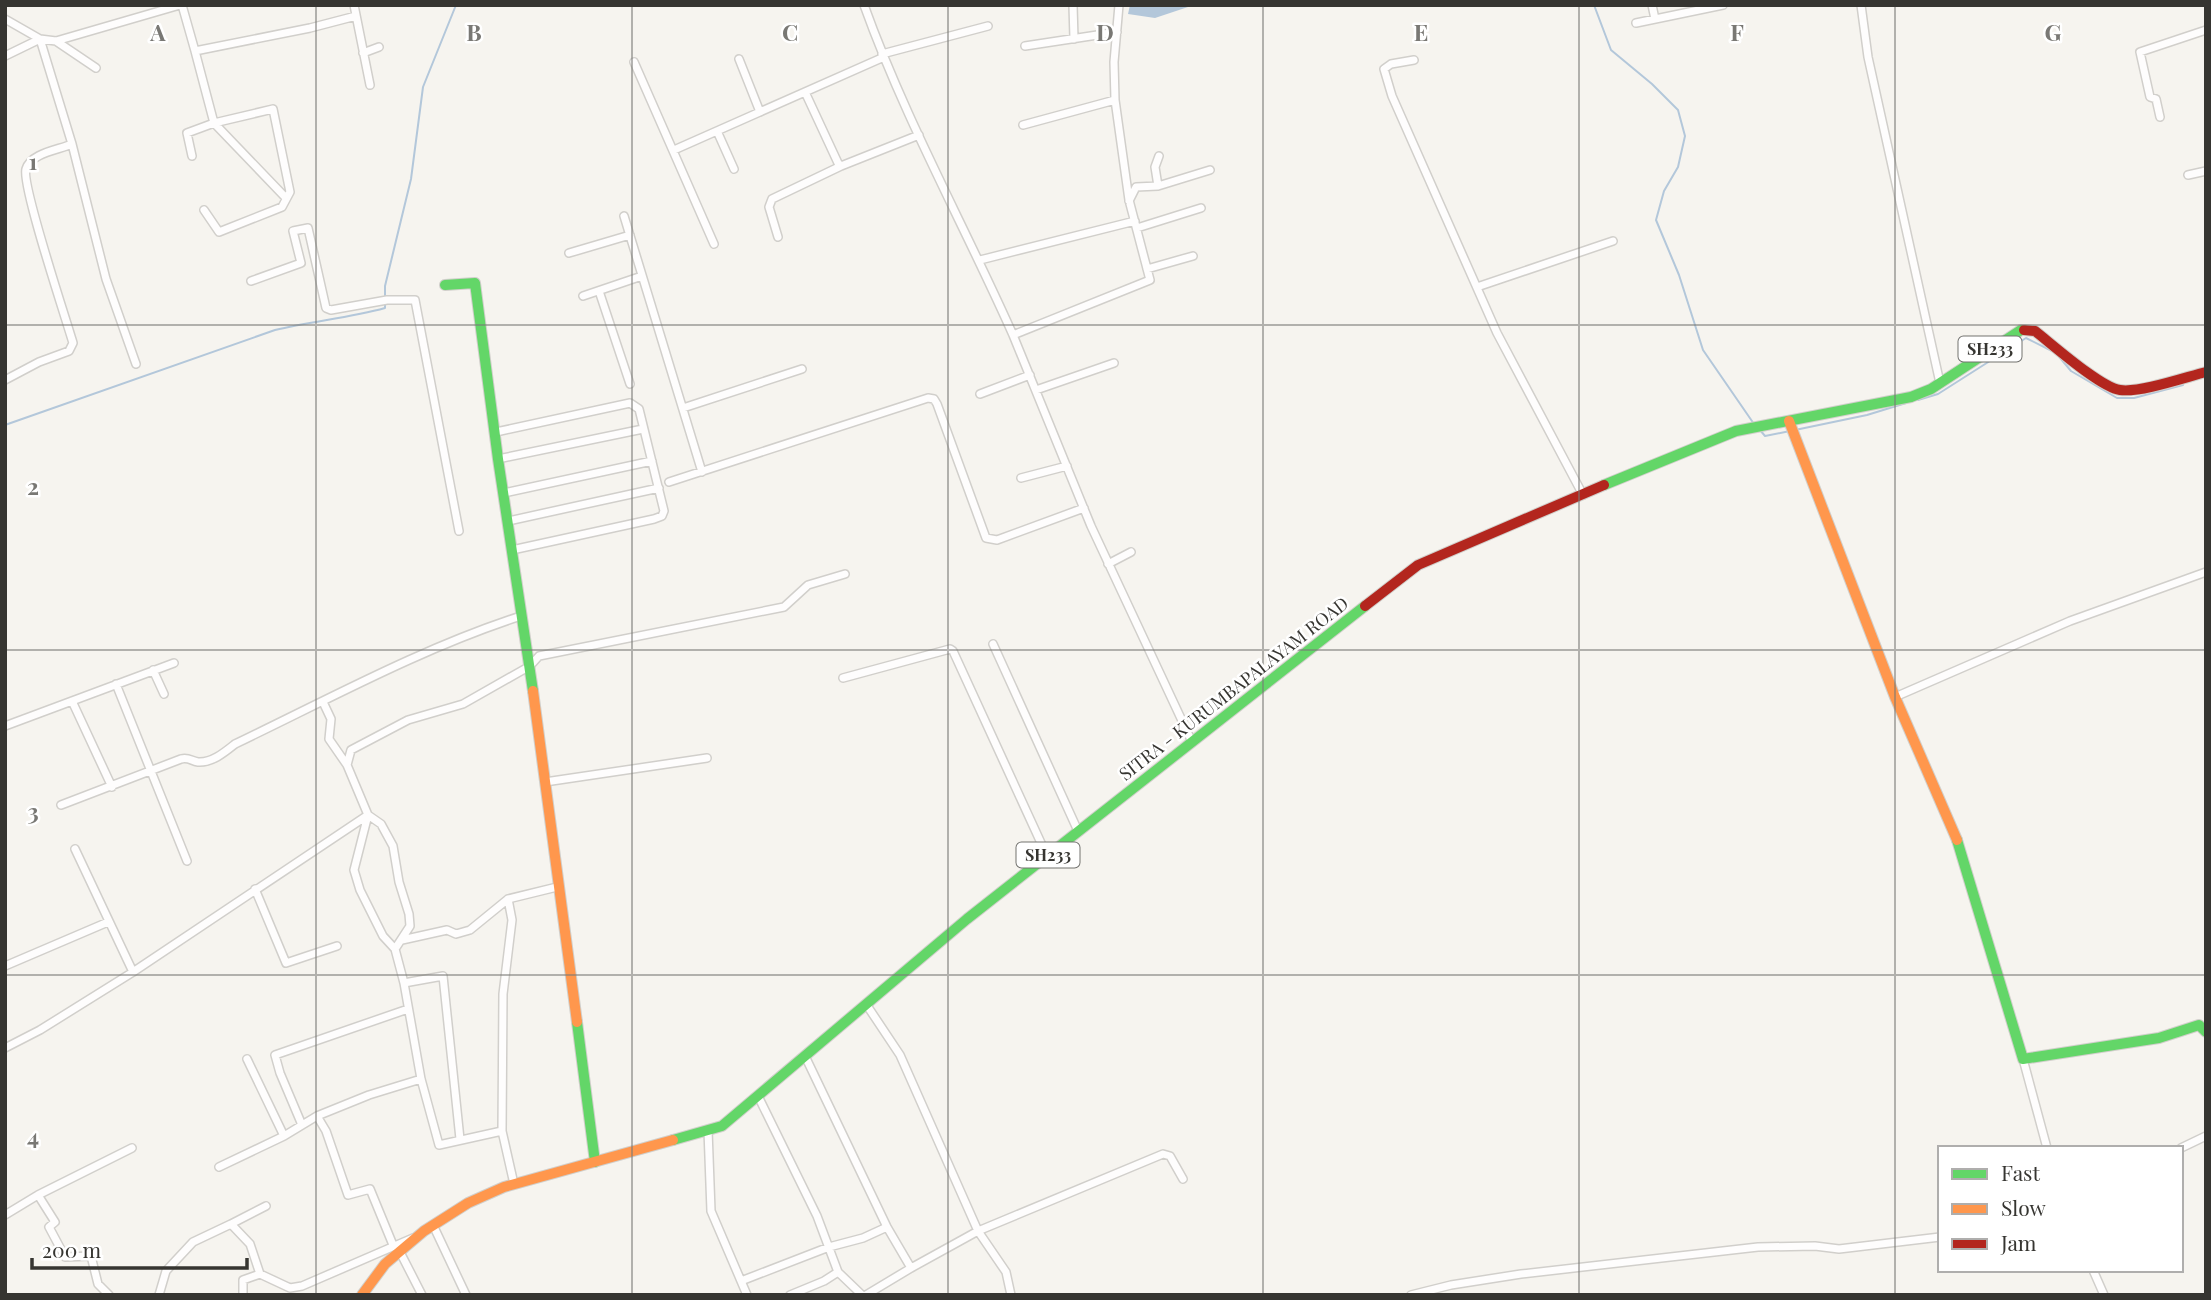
<svg xmlns="http://www.w3.org/2000/svg" width="2211" height="1300" font-family="'Playfair Display',serif">
  <style>
    .water { fill: #b3c7da }
    .lines { fill: none; stroke-linecap: round; stroke-linejoin: round }
    .stream { stroke: #b3c7da; stroke-width: 2 }
    .street-casing { stroke: #d1cfcb; stroke-width: 10 }
    .fast-casing { stroke: #d1cfcb; stroke-width: 12 }
    .slow-casing { stroke: #d1cfcb; stroke-width: 12 }
    .jam-casing { stroke: #d1cfcb; stroke-width: 12 }
    .street { stroke: #fefdfd; stroke-width: 7 }
    .fast { stroke: #63d668; stroke-width: 10 }
    .slow { stroke: #ff974d; stroke-width: 10 }
    .jam { stroke: #b3261e; stroke-width: 10 }
    .grid { fill: none; stroke: #797874; stroke-width: 2; stroke-opacity: 0.55 }
    .labels { text-anchor: middle; stroke-width: 5; stroke-linejoin: round; paint-order: stroke }
    .shield { fill: #fff; stroke: #72726f; stroke-width: 2 }
    .shield-label { font-size: 16px; font-weight: bold; fill: #363531 }
    .street-label { font-size: 18px; fill: #363531; stroke: #fff }
    .grid-label { font-size: 23px; text-anchor: middle; font-weight: bold; fill: #797874; stroke: #fff; stroke-width: 5; stroke-linejoin: round; paint-order: stroke }
  </style>
  <rect width="100%" height="100%" fill="#f6f4ef"/>
  <path class="water" d="M1130,5H1194L1155,18L1128,14Z"/>
  <g class="lines">
    <path class="stream" d="M1594,5L1611,50L1652,84L1678,110L1685,136L1678,167L1664,191L1656,220L1679,275L1703,350L1754,424
      M385,298V286L411,179L423,87L456,5
      M1918,400L1938,394L2026,338L2056,353L2071,371L2117,398H2134L2183,385
      M5,425L275,330C312,321 349,318 385,308V304
      M1760,430L1765,436L1790,431
      M1795,430L1867,415L1906,403"/>
    <g class="street-casing">
      <path id="street" d="M182,5L195,51L310,28L356,16
        M354,5L370,85
        M864,5C905,119 964,225 1013,335
        M1073,5L1074,39
        M1119,5L1114,62L1115,100L1129,200L1150,280L1013,335L1091,526L1192,742
        M1652,5L1655,19
        M1861,5L1868,57L1940,383
        M5,19L40,39L72,144L106,279L136,364
        M1636,23L1723,5
        M56,41L96,68
        M1025,46L1117,32
        M195,51L214,123L286,198
        M363,53L379,47
        M882,54L988,26
        M5,56L40,39L56,41L180,5
        M739,59L760,112
        M1414,60L1391,64L1384,69L1392,96L1497,333L1583,495
        M634,62L714,244
        M805,92L838,163L841,166L919,135
        M2160,117L2156,99L2150,97L2140,52L2206,30
        M1023,125L1115,100
        M717,131L734,169
        M674,150L884,57
        M192,156L187,133L214,123L273,109L290,192L282,207L219,232L204,210
        M2188,175L2206,171
        M1158,186L1155,167L1159,156
        M1129,201L1136,187L1158,186L1210,170
        M624,216L702,472
        M1137,228L1201,208
        M778,237L769,207L772,199L841,166
        M569,253L630,235
        M980,260L1135,221
        M1147,269L1193,256
        M251,281L301,263L293,231L308,228L326,308L331,310L387,300H415L459,531
        M1477,287L1613,241
        M599,291L630,384
        M583,296L642,276
        M5,380L39,362L69,351L73,343C66,319 21,184 26,169C31,153 58,150 72,144
        M1036,390L1114,363
        M980,394L1030,375
        M683,408L802,369
        M496,432L630,403L639,409L664,511L662,516L654,519L512,550
        M498,459L643,429
        M1021,478L1067,466
        M669,482L928,398L934,399L937,404L986,538L997,540L1084,508
        M504,493L652,461
        M508,521L659,488
        M1108,564L1131,552
        M993,644L1078,831
        M153,670L164,694
        M843,678L950,649L953,651L1047,856
        M116,684L187,861
        M1895,697L2070,621L2206,572
        M72,701L112,787
        M323,702L331,719L329,739L347,765L368,815L354,870L360,890L383,936L395,949L404,983L421,1079L439,1145L502,1131L514,1184
        M5,726L174,663
        M347,765L351,750L408,720L463,704L530,666L539,656L784,607L808,585L845,574
        M545,782L707,758
        M61,805L181,759C189,757 191,761 198,762C212,763 225,752 235,744C329,699 422,648 521,616
        M255,889L286,963L337,946
        M402,940L447,930L456,934L470,930L508,899L557,887
        M5,966L108,922
        M133,972L368,815L381,824L393,846L399,882L409,914L410,926L395,949
        M404,983L443,976L460,1139
        M866,1004L900,1055L978,1231L1006,1272L1011,1295
        M5,1048L40,1030L133,972L75,849
        M805,1056L887,1227L911,1268L978,1231L1163,1154L1170,1156L1183,1179
        M247,1059L284,1136
        M2023,1059L2047,1148
        M758,1096L817,1216L838,1272L862,1295
        M317,1116L326,1131L348,1195L370,1189L393,1245
        M302,1125L280,1073L275,1055L408,1009
        M708,1130L711,1211L747,1295
        M502,1131L503,994L512,920L508,899
        M2181,1148L2206,1136
        M219,1167L284,1136L317,1116L369,1095L421,1079
        M38,1195L132,1148
        M5,1215L38,1195L55,1222L49,1227L65,1257L91,1256L98,1284L109,1295
        M231,1224L266,1206
        M433,1225L466,1295
        M400,1252L422,1295
        M2093,1270L2104,1295
        M741,1281L829,1247L863,1238L887,1227
        M159,1295L166,1271L193,1242L231,1224L250,1244L260,1274L290,1288L302,1286L413,1238
        M243,1295V1280L260,1274
        M790,1295L824,1281L838,1272
        M866,1295L911,1268
        M1411,1295L1451,1285L1521,1274L1758,1247L1815,1246L1839,1249L1940,1237"/>
    </g>
    <g class="fast-casing">
      <path id="fast" d="M445,285L475,283L498,459L533,691
        M1604,485L1736,431L1911,397L1931,389L2021,330H2024
        M1957,840L2023,1059L2159,1038L2199,1025L2206,1032
        M577,1022L595,1162
        M673,1140L722,1126L967,919L1365,606"/>
    </g>
    <g class="slow-casing">
      <path id="slow" d="M1789,421L1895,697L1957,840
        M533,691L577,1022
        M362,1295L385,1264L424,1231L468,1203L504,1187L673,1140"/>
    </g>
    <g class="jam-casing">
      <path id="jam" d="M2024,330L2035,331C2053,345 2100,387 2120,390C2140,393 2186,377 2206,372
        M1365,606L1418,565L1604,485"/>
    </g>
    <use href="#street" class="street"/>
    <use href="#fast" class="fast"/>
    <use href="#slow" class="slow"/>
    <use href="#jam" class="jam"/>
  </g>
  <path class="grid" d="M316,5V1295M632,5V1295M948,5V1295M1263,5V1295M1579,5V1295M1895,5V1295M5,325H2206M5,650H2206M5,975H2206"/>
  <g class="labels">
    <g class="shield">
      <rect x="1958.5" y="336.5" width="63" height="25" rx="5"/>
      <rect x="1016.5" y="842.5" width="63" height="25" rx="5"/>
    </g>
    <g class="shield-label">
      <text x="1990" y="355">SH233</text>
      <text x="1048" y="861">SH233</text>
    </g>
    <g class="street-label">
      <text transform="translate(1234 689) rotate(-38)" y="6">SITRA - KURUMBAPALAYAM ROAD</text>
    </g>
  </g>
  <g class="grid-label">
    <text x="158" y="41">A</text>
    <text x="474" y="41">B</text>
    <text x="790" y="41">C</text>
    <text x="1105" y="41">D</text>
    <text x="1421" y="41">E</text>
    <text x="1737" y="41">F</text>
    <text x="2053" y="41">G</text>
    <text x="33" y="170">1</text>
    <text x="33" y="495">2</text>
    <text x="33" y="820">3</text>
    <text x="33" y="1145">4</text>
  </g>
  <rect width="2211" height="1300" fill="none" stroke="#363531" stroke-width="14"/>
  <rect x="1938" y="1146" width="245" height="126" fill="#ffffff" stroke="#afaead" stroke-width="2"/>
  <rect x="1952" y="1169" width="35" height="10" fill="#63d668" stroke="#afaead" stroke-width="2"/>
  <text x="2001" y="1181" font-size="21" fill="#363531">Fast</text>
  <rect x="1952" y="1204" width="35" height="10" fill="#ff974d" stroke="#afaead" stroke-width="2"/>
  <text x="2001" y="1216" font-size="21" fill="#363531">Slow</text>
  <rect x="1952" y="1239" width="35" height="10" fill="#b3261e" stroke="#afaead" stroke-width="2"/>
  <text x="2001" y="1251" font-size="21" fill="#363531">Jam</text>
  <path d="M32 1258v10h215v-10" fill="none" stroke="#363531" stroke-width="3.5"/>
  <text x="42" y="1258" font-size="21" fill="#363531" stroke="#ffffff" stroke-width="5" paint-order="stroke">200 m</text>
</svg>
